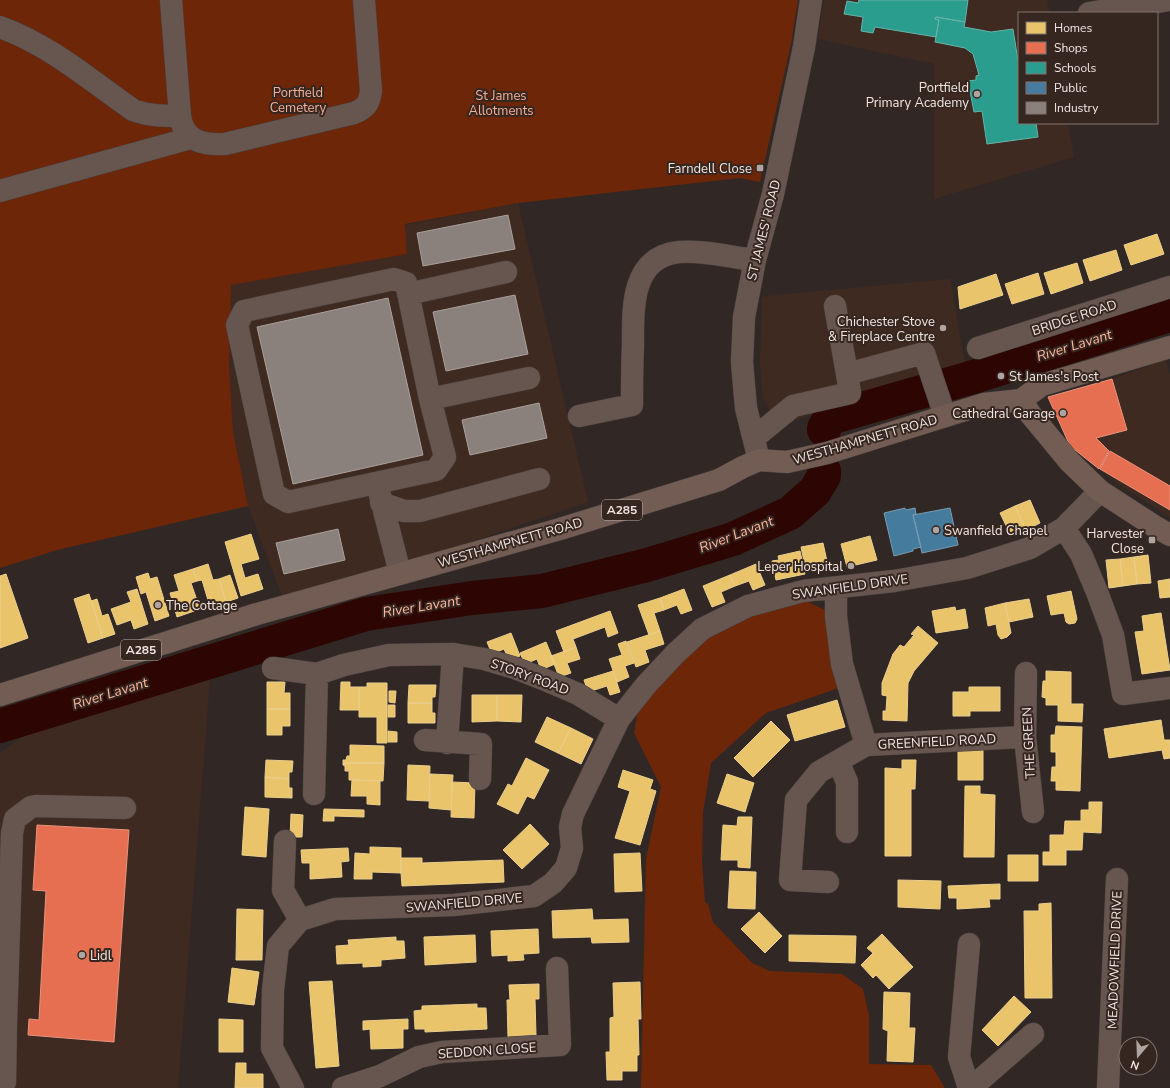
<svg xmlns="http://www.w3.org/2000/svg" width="1170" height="1088" font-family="'Nunito Sans',sans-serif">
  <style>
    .built { fill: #3f2a22 }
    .green { fill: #6d2608 }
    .homes { fill: #e9c46a; stroke: #ebce8e }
    .shops { fill: #e76f51; stroke: #ea937c }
    .schools { fill: #2a9d8f; stroke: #66b3a8 }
    .public { fill: #457b9d; stroke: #799bb2 }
    .industry { fill: #8a817c; stroke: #a99f9b }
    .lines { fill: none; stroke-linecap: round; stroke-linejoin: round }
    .river { stroke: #2d0603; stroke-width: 34 }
    .minor-casing { stroke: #4b4340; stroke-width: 23 }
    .major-casing { stroke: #4b4340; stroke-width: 23 }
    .minor { stroke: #67554f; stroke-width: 22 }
    .major { stroke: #725c54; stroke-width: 22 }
    .poi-dot { fill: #aea4a0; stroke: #362620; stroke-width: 1.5 }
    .labels { text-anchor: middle; stroke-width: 4; stroke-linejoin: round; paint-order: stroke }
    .shield { fill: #362620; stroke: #b9aca8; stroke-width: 1 }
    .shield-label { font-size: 12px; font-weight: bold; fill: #f1e6e2 }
    .poi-label { font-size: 13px; fill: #f1e6e2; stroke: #362620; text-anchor: end }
    .park-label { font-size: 13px; fill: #f6af97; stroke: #362620 }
    .street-label { font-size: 13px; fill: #f1e6e2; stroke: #362620 }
    .water-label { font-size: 14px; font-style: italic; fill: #feb69e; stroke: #362620 }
  </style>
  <rect width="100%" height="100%" fill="#312825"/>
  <path class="built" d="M824,0H1047L1050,13H1019V123H1068L1074,157L934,199V64L818,39Z
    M518,203L588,502L361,579L285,603L248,506L233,431L229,367L230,285L407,254L405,225Z
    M950,279L966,370L926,381L785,423L771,413L763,398L761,381L760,362L762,297L775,295Z
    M1165,360L1170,375V517L1117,483L1070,446L1047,398L1112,379Z
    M210,679L178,1088H0V753L38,725Z"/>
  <path class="green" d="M0,0H798L791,44L760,182L740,178L518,203L405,224L407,254L231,285L229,367L233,431L248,506L57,550L0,568Z
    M804,600L827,611L839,688L766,713L711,763L703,813L702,862L705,902L708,904L713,922L752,963L770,971L842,974L863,989L869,1015V1064L931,1065L945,1088H641L646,859L661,787L634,733L640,699L706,637L747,615Z"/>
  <path class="homes" d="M1157,234L1164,254L1131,265L1124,245Z
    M1116,250L1122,270L1090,281L1083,260Z
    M1077,263L1083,283L1051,294L1044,273Z
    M1038,273L1044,294L1012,304L1005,284Z
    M996,274L1003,295L960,309L958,287Z
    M1030,500L1040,523L1026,530L1015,506Z
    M1015,506L1026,530L1011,536L1000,513Z
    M251,534L259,559L241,564L245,578L258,574L263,589L241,596L225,542Z
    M870,536L877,560L847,567L841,544Z
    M823,543L828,566L806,571L801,547Z
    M800,551L805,574L776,580L772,561L779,560L778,556Z
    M1148,555L1151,583L1137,584L1134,557Z
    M1134,557L1137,584L1123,586L1120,559Z
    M1120,559L1123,586L1109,588L1106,560Z
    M208,564L213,580L219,579L226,602L210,607L202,580L197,581L193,569Z
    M756,564L765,585L753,590L749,581L735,586L730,575Z
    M193,569L197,581L191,583L200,609L177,617L170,593L179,591L174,575Z
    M148,573L150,579L157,577L169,616L155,621L146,592L141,594L136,577Z
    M6,574L28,638L0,648V576Z
    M230,575L238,598L226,602L219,579Z
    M730,575L735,586L721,592L725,602L712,607L703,586Z
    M1170,579V597L1160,598L1158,581Z
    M137,589L148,624L134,629L131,620L117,625L111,609L131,602L127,592Z
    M684,589L692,610L681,614L677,605L664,610L660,598Z
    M1071,591L1077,619L1075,623L1069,624L1066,622L1064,613L1051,615L1047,596Z
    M89,594L103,638L88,643L74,599Z
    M660,598L664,610L654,613L660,631L649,635L638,605Z
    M97,599L102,616L108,614L115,634L103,638L91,601Z
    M1029,599L1033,617L1009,622L1005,603Z
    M1005,603L1011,633L1007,637L1001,639L998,635L996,624L988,626L985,608Z
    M955,607L956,611L965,609L968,628L936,633L932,611Z
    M610,611L618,633L608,637L605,627L573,639L576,647L564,652L556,631Z
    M1161,613L1170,670L1142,674L1135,632L1144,631L1142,616Z
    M918,626L938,643L914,671L908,683L907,721L883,720V711H886L887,696L882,695V683L893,654L900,645L904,647L914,635L911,634Z
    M660,631L664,644L645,650L649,662L636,667L627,642Z
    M511,633L520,656L509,660L504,649L492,654L487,642Z
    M626,641L634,663L625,666L629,677L617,682L609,659L622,655L618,644Z
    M546,642L555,664L541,670L537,659L525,664L520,653Z
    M576,647L580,659L567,663L571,673L559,677L551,656Z
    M613,671L620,692L610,695L607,686L588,692L584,680Z
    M1046,671L1071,672V704H1083L1082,722L1058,721V705H1046V698L1042,697L1043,681H1046Z
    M267,682H285L284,693H290V709H267Z
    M341,682H350V687H359V710H340Z
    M367,683H387V743H377V717H359V687H367Z
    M409,685H436L435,697H432V703H408Z
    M969,687H1000V711H970V716H953V692H969Z
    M389,691H396L395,703L389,702Z
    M472,695H497V721L472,722Z
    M497,695H522L521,722L497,721Z
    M837,700L845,727L795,741L787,715Z
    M408,703H432V713H435V723H408Z
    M388,705H395V717H388Z
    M267,709H290V726H282V735H267Z
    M547,717L571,728L558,753L535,742Z
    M1161,720L1164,740H1170V758L1164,759L1162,750L1109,758L1104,729Z
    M771,721L790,740L753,777L734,758Z
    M1056,726L1082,727L1080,791L1056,790V781H1051L1052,767H1056V752H1051V735H1055Z
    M571,728L593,739L581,764L558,753Z
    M388,731L397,732V742H388Z
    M350,745L384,746V763H343V760H346L347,756H350Z
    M958,747H983V780H958Z
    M526,758L549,770L534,799L527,796L518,814L497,804L508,784L512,786Z
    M266,760L293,761L292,772H289V779L265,777Z
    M902,760H916L915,789H911V856H885V768L902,769Z
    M343,763H384L383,781L349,780V771H345V766L343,765Z
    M408,765L430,766L429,801L407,800Z
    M623,770L653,780L650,789L656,791L640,845L615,838L630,791L618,787Z
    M430,774L453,775L451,810L429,808Z
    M727,774L754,783L745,812L717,803Z
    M265,777L289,779V788H292V798L265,797Z
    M352,780L380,781V805L367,804V796H351Z
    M452,782L475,783L474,818L451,817Z
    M965,786H980V794L995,795L994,857H964Z
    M1089,802H1102L1101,833L1083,832L1082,850H1066V865H1043V852H1050V835H1064L1065,821H1081V810H1089Z
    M245,807L269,809L266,857L242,855Z
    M324,809L364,810V817L334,816V821H323Z
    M291,814L303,815L302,837H290Z
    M738,817H752L750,868L738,867V860H721L723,825L737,826Z
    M530,824L549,844L522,869L503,850Z
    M370,847L401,848V873L372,872V879H354L355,853L370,854Z
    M348,848L349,861L341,862L342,877L310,879V863H302L301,850Z
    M640,853L642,891L615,892L614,854Z
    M1008,855H1038V881H1008Z
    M401,858H422V863L503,860L504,882L402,886L401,873Z
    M730,871L756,872L755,909L728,908Z
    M898,880L941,881L940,909L898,907Z
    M1000,884V899H989L990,907L957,909V898H949L948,886Z
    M1051,903L1052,998H1025L1024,911H1039V904Z
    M237,909L263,910L262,960H236Z
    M592,909L593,920L628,919L629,942L592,943L591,937L553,938L552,911Z
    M759,912L782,936L765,953L741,929Z
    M538,929L539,953L523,954L524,960L508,961V955L492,956L491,931Z
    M882,934L913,967L889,989L876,975L873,978L861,965L873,953L867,948Z
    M475,935L476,962L425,965L424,937Z
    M789,935L856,936L855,963L789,961Z
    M396,937V941H404L405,958L381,960V966L363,967V963L337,964L336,946L349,945L348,940Z
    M232,968L259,972L254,1005L228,1002Z
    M332,981L339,1066L316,1068L309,982Z
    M640,982L641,1019H638L639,1055H637V1071H622V1080H607L606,1052H610V1018L614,1017L613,983Z
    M539,984V999H535L536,1035L508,1037L507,1000H510L509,985Z
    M884,992L910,993L909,1028H915L913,1062L887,1061L888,1031L883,1029Z
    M1014,996L1031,1012L998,1046L982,1030Z
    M477,1004V1008H486L487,1029L425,1032V1029H415L414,1011L422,1010V1006Z
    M219,1019L243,1020V1052H219Z
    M408,1019V1029H403V1048L371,1049L370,1029L363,1030V1021Z
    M236,1063H246V1074H263V1088H235Z"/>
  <path class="shops" d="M1112,379L1127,430L1096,438L1109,451L1099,469L1070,446L1048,397Z
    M1110,451L1170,486V510L1100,469Z
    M37,825L129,830L114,1042L28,1035L29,1019L39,1020L46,891L33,890Z"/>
  <path class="schools" d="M859,0H968L965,22L936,17L935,19L939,20L936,37L875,27L873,33L861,31L863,17L844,14L847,1L858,3Z
    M936,17L965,22L964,27L991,32L1013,29L1019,67V123H1036L1038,137L987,144L982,111L974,112L968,81L976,80V76L979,75L973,54L965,48L935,42L939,20L935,19Z"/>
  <path class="public" d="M905,508L906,510L915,508L916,514L913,515L921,547L913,549V551L894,556L884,513Z
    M950,508L958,545L922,553L913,515Z"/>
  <path class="industry" d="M508,215L515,249L423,266L417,233Z
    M515,295L528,354L446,371L433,312Z
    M388,298L423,455L293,484L257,327Z
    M539,403L547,438L470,455L462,420Z
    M338,529L345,560L284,574L276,543Z"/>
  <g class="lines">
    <path class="river" d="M824,430V428L830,418L970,378L1170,315
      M0,726L366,614L472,598L542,591L647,565L733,539L790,513L815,491L824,476V471"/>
    <g class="minor-casing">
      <path id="minor" d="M171,0L180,116
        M1089,13L1169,0
        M0,27C50,45 90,80 133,110C149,116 163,116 180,116C184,141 202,145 225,144L354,113C366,108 369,104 371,91L364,0
        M0,191L191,138
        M394,279L406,283L430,399L445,457L436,470L288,502L274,494L237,325L244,311Z
        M408,294L506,272
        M835,306L847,374
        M978,348L1170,287
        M430,399L529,378
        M579,416L632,405C632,385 632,366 633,347C633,310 630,257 679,252C704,250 730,257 755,260
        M754,438L793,406L850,393L847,374L924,353L945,416
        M759,460L746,408L742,362L744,317L755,260L773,194L804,47L811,0
        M379,491L400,573
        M381,503L404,511H420L539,479
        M1064,528L1081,554L1097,592L1113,635L1123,694L1170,688
        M836,588V616L842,664L866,745L1025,737
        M273,668L317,674L344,665L389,655L453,654L484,659L515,668L543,679L578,694L619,719
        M1026,673L1025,737L1033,812
        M425,740L481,744L480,779
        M447,743L453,654
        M838,761L847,782V832
        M314,794L317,674
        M285,841L283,890L300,920
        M828,882L790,880L796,800L819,772L866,745
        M969,944L959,1057L969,1088
        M0,1025H6L5,1082L0,1081
        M6,1025L12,833L15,819L31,807L36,806L125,808
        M293,1088L272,1048L273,990L278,946L300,920L335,909L454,905L534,896L553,883L566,868L572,848L570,827L573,814L619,719L646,685L675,654L702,629L748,606L803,591L894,581L967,568L1030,548L1064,528L1100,491
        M343,1088L380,1076L419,1057L442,1052L560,1045L557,968
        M971,1088L1033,1034
        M1108,1088L1117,879"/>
    </g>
    <g class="major-casing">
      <path id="major" d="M1021,400L1031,415L1069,461L1100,491L1154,526L1170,535
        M0,695L257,614L560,529L719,480L743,467L759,460L787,462L827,453L984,404L1021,400L1042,385L1170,347"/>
    </g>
    <use href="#minor" class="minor"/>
    <use href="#major" class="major"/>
  </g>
  <g class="poi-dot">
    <circle cx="977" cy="94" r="4"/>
    <rect x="756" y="164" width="8" height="8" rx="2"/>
    <circle cx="943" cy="328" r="4"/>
    <circle cx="1001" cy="376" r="4"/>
    <circle cx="1063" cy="413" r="4"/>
    <circle cx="936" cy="530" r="4"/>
    <rect x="1148" y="536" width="8" height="8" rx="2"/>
    <circle cx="851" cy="566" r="4"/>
    <circle cx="158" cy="605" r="4"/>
    <circle cx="82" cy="955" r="4"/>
  </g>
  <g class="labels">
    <g class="shield">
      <rect x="602" y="500" width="40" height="20" rx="3"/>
      <rect x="121" y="640" width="40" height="20" rx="3"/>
    </g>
    <g class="shield-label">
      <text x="622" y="514">A285</text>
      <text x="141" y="654">A285</text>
    </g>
    <g class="poi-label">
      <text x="969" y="92">Portfield<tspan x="969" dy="15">Primary Academy</tspan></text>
      <text x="752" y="173">Farndell Close</text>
      <text x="935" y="326">Chichester Stove<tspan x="935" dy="15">&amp; Fireplace Centre</tspan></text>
      <text x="1009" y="381" text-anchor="start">St James's Post</text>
      <text x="1055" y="418">Cathedral Garage</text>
      <text x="944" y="535" text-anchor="start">Swanfield Chapel</text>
      <text x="1144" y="538">Harvester<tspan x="1144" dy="15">Close</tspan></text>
      <text x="843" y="571">Leper Hospital</text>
      <text x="166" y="610" text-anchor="start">The Cottage</text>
      <text x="90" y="960" text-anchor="start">Lidl</text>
    </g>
    <g class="park-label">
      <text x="298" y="97">Portfield<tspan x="298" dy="15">Cemetery</tspan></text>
      <text x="501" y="100">St James<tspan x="501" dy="15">Allotments</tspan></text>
    </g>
    <g class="street-label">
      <text transform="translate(763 230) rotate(-76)" y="5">ST JAMES' ROAD</text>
      <text transform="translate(1074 317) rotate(-18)" y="5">BRIDGE ROAD</text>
      <text transform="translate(865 439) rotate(-16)" y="5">WESTHAMPNETT ROAD</text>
      <text transform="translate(510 542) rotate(-16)" y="5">WESTHAMPNETT ROAD</text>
      <text transform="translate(850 586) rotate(-8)" y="5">SWANFIELD DRIVE</text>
      <text transform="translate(530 676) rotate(20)" y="5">STORY ROAD</text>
      <text transform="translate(937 741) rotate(-3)" y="5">GREENFIELD ROAD</text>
      <text transform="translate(1028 743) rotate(-93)" y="5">THE GREEN</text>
      <text transform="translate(464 902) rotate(-5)" y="5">SWANFIELD DRIVE</text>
      <text transform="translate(1114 960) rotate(-88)" y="5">MEADOWFIELD DRIVE</text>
      <text transform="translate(487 1050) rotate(-4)" y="5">SEDDON CLOSE</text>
    </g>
    <g class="water-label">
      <text transform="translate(1074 345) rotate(-17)" y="5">River Lavant</text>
      <text transform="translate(736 534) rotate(-21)" y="5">River Lavant</text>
      <text transform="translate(421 606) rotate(-9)" y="5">River Lavant</text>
      <text transform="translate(110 693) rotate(-17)" y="5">River Lavant</text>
    </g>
  </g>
  <rect x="1018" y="12" width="140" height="112" fill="#362620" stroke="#81736e"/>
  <rect x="1026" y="22" width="20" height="12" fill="#e9c46a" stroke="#81736e"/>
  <text x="1054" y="32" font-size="12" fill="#f1e6e2">Homes</text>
  <rect x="1026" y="42" width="20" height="12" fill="#e76f51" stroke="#81736e"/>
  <text x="1054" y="52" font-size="12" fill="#f1e6e2">Shops</text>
  <rect x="1026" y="62" width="20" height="12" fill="#2a9d8f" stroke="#81736e"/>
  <text x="1054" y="72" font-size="12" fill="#f1e6e2">Schools</text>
  <rect x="1026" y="82" width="20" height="12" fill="#457b9d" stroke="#81736e"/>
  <text x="1054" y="92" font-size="12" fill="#f1e6e2">Public</text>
  <rect x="1026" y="102" width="20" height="12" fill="#8a817c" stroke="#81736e"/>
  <text x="1054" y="112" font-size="12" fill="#f1e6e2">Industry</text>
  <g transform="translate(1138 1056) rotate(199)"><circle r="19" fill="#362620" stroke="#81736e"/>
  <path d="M0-3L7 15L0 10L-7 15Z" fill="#aea4a0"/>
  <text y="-6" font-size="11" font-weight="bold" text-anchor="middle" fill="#f1e6e2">N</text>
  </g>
</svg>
